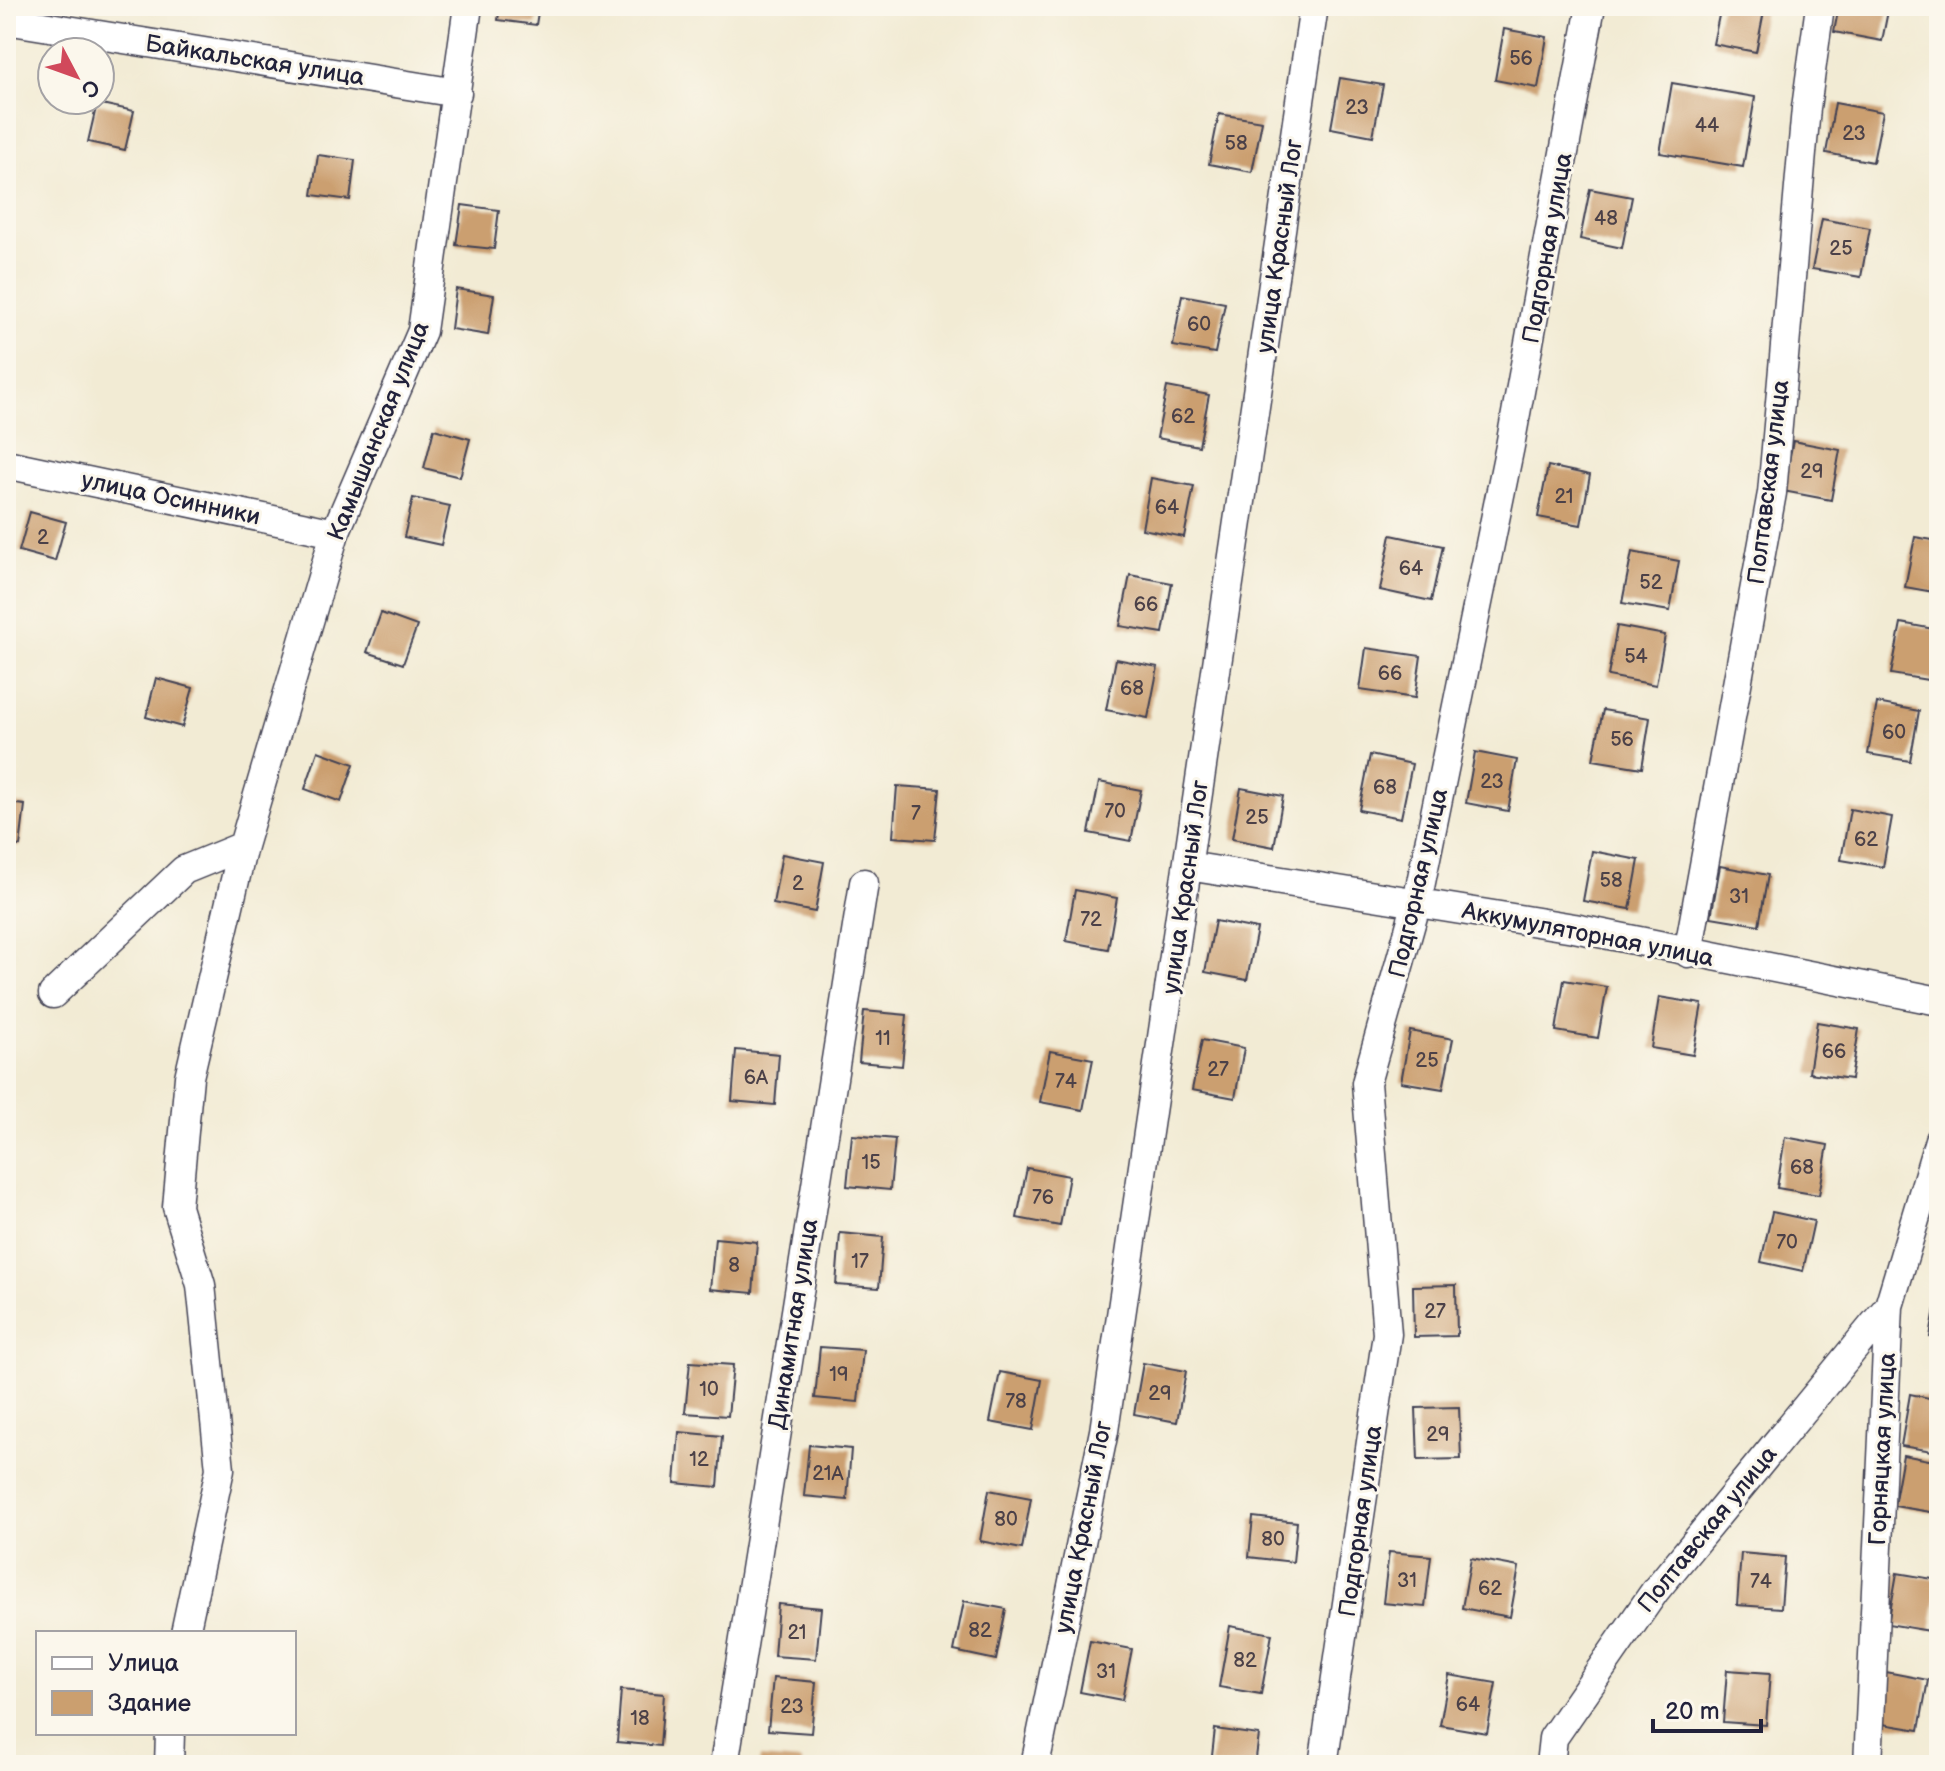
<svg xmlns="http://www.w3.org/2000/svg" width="1945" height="1771" font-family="'Balsamiq Sans',sans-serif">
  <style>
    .building { fill: #cb9f6f }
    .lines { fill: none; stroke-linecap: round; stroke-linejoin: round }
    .street-casing { stroke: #414052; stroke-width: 31 }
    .street { stroke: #fff; stroke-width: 28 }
    .labels { text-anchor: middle; stroke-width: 6; stroke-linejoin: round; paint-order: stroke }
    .number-label { font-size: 20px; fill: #4c4148 }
    .street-label { font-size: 24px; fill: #22223b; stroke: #fbf7ec }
  </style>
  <rect width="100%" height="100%" fill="#fbf7ec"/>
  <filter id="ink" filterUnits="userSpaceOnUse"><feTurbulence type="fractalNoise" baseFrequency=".0125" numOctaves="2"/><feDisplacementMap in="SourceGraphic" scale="16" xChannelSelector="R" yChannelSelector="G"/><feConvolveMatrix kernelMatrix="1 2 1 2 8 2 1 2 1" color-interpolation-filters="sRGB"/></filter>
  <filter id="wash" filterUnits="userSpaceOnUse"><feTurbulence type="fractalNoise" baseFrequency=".006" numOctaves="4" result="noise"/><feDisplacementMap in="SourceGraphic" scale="32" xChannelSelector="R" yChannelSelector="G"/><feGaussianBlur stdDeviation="1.8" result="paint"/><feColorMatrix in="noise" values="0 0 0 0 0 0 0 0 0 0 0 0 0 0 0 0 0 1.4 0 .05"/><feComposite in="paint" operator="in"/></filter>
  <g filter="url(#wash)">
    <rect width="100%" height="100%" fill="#f2ebd4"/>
    <g id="blocks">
      <path class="building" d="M500,6H539L536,25L498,20Z
        M1721,6H1765L1756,52L1713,44Z
        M1839,6H1889L1882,41L1834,32Z
        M1504,29L1547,37L1538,88L1495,80Z
        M1340,78L1383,85L1373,136L1331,128Z
        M1672,83L1755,97L1743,167L1660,153Z
        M97,103L134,111L125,150L88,142Z
        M1835,103L1883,112L1873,162L1826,153Z
        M1219,114L1262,121L1252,172L1209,164Z
        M318,155L355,160L350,200L312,195Z
        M1590,189L1632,197L1622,248L1580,239Z
        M462,205L499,210L494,249L456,245Z
        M1822,219L1870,228L1861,277L1812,269Z
        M456,289L494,295L488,335L451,329Z
        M1182,295L1225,303L1215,353L1173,346Z
        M1167,387L1209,395L1199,446L1157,438Z
        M434,429L470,439L460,477L424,468Z
        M1793,441L1840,450L1831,500L1783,491Z
        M1548,466L1590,475L1581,525L1538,517Z
        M1151,478L1194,486L1184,537L1142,529Z
        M413,498L450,506L441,545L404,537Z
        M30,512L66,522L55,561L19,551Z
        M1391,535L1443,546L1431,601L1380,590Z
        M1915,537L1939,541V593L1905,587Z
        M1632,552L1679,561L1670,611L1622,603Z
        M1130,575L1172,583L1163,633L1120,626Z
        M381,613L417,626L403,664L367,652Z
        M1901,623L1939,630L1934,681L1891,674Z
        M1617,626L1665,635L1656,685L1608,676Z
        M1366,648L1421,656L1415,698L1360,690Z
        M1116,659L1158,667L1148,718L1106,710Z
        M156,678L193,688L182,727L146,717Z
        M1877,703L1919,711L1910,761L1868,754Z
        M1603,710L1650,718L1642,768L1593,760Z
        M318,751L354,764L341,802L305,789Z
        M1475,752L1517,760L1508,811L1466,803Z
        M1370,755L1412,764L1401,818L1359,810Z
        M1099,782L1141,790L1131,841L1089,833Z
        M897,786L940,789L935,840L893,837Z
        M1241,788L1283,796L1274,847L1232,839Z
        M6,803L25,805L20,846L6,844Z
        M1850,809L1892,817L1883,867L1841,860Z
        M1592,851L1639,860L1630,909L1583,901Z
        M782,854L824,862L815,912L773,904Z
        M1720,866L1768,875L1759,925L1711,917Z
        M1075,890L1117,898L1108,949L1066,941Z
        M1215,921L1257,929L1247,980L1205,972Z
        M1564,980L1607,987L1598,1038L1556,1031Z
        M1659,997L1702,1004L1693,1055L1651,1048Z
        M864,1011L907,1015L902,1066L859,1062Z
        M1817,1022L1859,1029L1851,1079L1809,1073Z
        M1410,1031L1453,1039L1443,1089L1401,1082Z
        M1202,1040L1244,1048L1235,1098L1192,1090Z
        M736,1050L779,1054L775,1105L732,1101Z
        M1050,1051L1093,1059L1083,1110L1040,1102Z
        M852,1135L895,1139L890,1190L847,1186Z
        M1785,1137L1828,1145L1819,1195L1777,1188Z
        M1027,1168L1069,1176L1060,1226L1017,1218Z
        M1772,1212L1814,1221L1803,1271L1761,1262Z
        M840,1233L883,1237L879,1288L836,1285Z
        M715,1238L757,1242L753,1293L710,1289Z
        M1456,1285L1457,1336L1414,1337L1413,1286Z
        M1937,1297L1939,1298V1338L1930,1337Z
        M820,1347L863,1350L858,1402L815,1398Z
        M690,1362L733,1365L728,1416L685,1413Z
        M1143,1363L1186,1371L1177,1422L1134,1414Z
        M1000,1372L1042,1380L1033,1430L990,1422Z
        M1910,1394L1939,1400V1452L1901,1446Z
        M1459,1407L1461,1459L1418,1460L1416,1408Z
        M679,1432L722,1436L718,1487L675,1483Z
        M809,1445L851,1449L847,1500L804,1496Z
        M1903,1455L1939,1462L1937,1513L1894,1506Z
        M989,1490L1031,1498L1022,1549L980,1541Z
        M1253,1517L1297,1522L1293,1562L1249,1557Z
        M1389,1552L1431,1556L1425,1607L1383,1603Z
        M1741,1553L1785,1557L1781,1608L1737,1605Z
        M1471,1558L1519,1567L1510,1617L1462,1608Z
        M1897,1573L1939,1580L1930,1631L1888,1624Z
        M964,1601L1006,1609L996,1660L954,1651Z
        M778,1604L821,1608L816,1659L774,1656Z
        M1230,1626L1272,1634L1261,1694L1219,1687Z
        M1090,1641L1132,1649L1122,1700L1080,1692Z
        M1727,1670L1770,1673L1766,1725L1723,1722Z
        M1886,1672L1928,1680L1919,1730L1877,1723Z
        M1449,1675L1496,1683L1487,1733L1440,1725Z
        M773,1678L816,1682L811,1733L768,1730Z
        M621,1690L664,1694L660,1746L617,1742Z
        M1215,1729L1259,1735L1255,1765H1211Z
        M760,1758L802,1761V1765H759Z"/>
    </g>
  </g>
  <g filter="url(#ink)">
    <use href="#blocks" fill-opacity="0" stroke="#414052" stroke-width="2"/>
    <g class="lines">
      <g class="street-casing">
        <path id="street" d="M6,20L457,93
          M6,464L335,533
          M1188,866L1574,928L1939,1001
          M1688,953L1772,493L1806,108L1820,6
          M53,994L184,870L243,846
          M185,1633L220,1469L201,1285L177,1207L189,1077L243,846L335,533L422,331L468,6
          M169,1765L170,1733
          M724,1765L864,883
          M1035,1765L1104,1431L1314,6
          M1323,1765L1387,1334L1366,1083L1417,902L1510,446L1591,6
          M1550,1765L1553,1738L1655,1591L1889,1306
          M1868,1765L1889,1306L1939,1140"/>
      </g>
      <use href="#street" class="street"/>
    </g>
  </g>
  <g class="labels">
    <g class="number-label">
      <text x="1521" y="65">56</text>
      <text x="1357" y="114">23</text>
      <text x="1707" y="132">44</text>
      <text x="1854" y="140">23</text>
      <text x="1236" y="150">58</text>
      <text x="1606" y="225">48</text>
      <text x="1841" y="255">25</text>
      <text x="1199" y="331">60</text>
      <text x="1183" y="423">62</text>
      <text x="1812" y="478">29</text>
      <text x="1564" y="503">21</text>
      <text x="1167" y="514">64</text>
      <text x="43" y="544">2</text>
      <text x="1411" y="575">64</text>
      <text x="1651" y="589">52</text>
      <text x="1146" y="611">66</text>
      <text x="1636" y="663">54</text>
      <text x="1390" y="680">66</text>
      <text x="1132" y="695">68</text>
      <text x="1894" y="739">60</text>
      <text x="1622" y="746">56</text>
      <text x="1492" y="788">23</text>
      <text x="1385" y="794">68</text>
      <text x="1115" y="818">70</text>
      <text x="916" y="820">7</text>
      <text x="1257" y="824">25</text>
      <text x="1866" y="846">62</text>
      <text x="1611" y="887">58</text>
      <text x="798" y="890">2</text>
      <text x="1739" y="903">31</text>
      <text x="1091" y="926">72</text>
      <text x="883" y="1045">11</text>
      <text x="1834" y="1058">66</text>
      <text x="1427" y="1067">25</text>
      <text x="1218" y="1076">27</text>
      <text x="756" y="1084">6А</text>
      <text x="1066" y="1088">74</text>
      <text x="871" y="1169">15</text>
      <text x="1802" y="1174">68</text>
      <text x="1043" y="1204">76</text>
      <text x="1787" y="1249">70</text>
      <text x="860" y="1268">17</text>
      <text x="734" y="1272">8</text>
      <text x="1435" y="1318">27</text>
      <text x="839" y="1381">19</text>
      <text x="709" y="1396">10</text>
      <text x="1160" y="1400">29</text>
      <text x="1016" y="1408">78</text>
      <text x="1438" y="1441">29</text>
      <text x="699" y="1466">12</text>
      <text x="828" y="1480">21А</text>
      <text x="1006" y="1526">80</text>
      <text x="1273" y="1546">80</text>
      <text x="1407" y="1587">31</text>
      <text x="1761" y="1588">74</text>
      <text x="1490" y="1595">62</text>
      <text x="980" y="1637">82</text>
      <text x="797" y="1639">21</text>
      <text x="1245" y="1667">82</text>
      <text x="1106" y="1678">31</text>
      <text x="1468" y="1711">64</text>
      <text x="792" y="1713">23</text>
      <text x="640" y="1725">18</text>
    </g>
    <g class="street-label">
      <text transform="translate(255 60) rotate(9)" y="8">Байкальская улица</text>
      <text transform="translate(1279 246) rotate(-82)" y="8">улица Красный Лог</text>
      <text transform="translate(1547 248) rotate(-80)" y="8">Подгорная улица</text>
      <text transform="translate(378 431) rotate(-68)" y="8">Камышанская улица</text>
      <text transform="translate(1768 482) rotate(-83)" y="8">Полтавская улица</text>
      <text transform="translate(171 498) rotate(12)" y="8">улица Осинники</text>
      <text transform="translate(1418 883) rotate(-77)" y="8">Подгорная улица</text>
      <text transform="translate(1185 887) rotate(-82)" y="8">улица Красный Лог</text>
      <text transform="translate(1588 934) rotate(11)" y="8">Аккумуляторная улица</text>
      <text transform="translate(793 1324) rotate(-81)" y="8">Динамитная улица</text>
      <text transform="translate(1882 1449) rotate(-87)" y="8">Горняцкая улица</text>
      <text transform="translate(1360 1521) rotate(-82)" y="8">Подгорная улица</text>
      <text transform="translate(1083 1527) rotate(-79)" y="8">улица Красный Лог</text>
      <text transform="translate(1707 1529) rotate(-51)" y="8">Полтавская улица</text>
    </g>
  </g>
  <rect width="1945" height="1771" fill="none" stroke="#fbf7ec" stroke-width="32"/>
  <rect x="36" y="1631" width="260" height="104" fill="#fbf7ec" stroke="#a4a2a5" stroke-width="2"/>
  <rect x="52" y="1657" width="40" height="12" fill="#ffffff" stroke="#a4a2a5" stroke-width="2"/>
  <text x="108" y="1671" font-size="24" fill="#22223b">Улица</text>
  <rect x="52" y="1691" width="40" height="24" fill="#cb9f6f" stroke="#a4a2a5" stroke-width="2"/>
  <text x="108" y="1711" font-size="24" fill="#22223b">Здание</text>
  <g transform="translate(76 76) rotate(131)"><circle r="38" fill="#fbf7ec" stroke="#a4a2a5" stroke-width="2"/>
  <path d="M0-6L14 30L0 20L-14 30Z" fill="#d1495b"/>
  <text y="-12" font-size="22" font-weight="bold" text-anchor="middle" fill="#22223b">С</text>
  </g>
  <path d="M1653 1719v12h108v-12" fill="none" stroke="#22223b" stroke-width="4"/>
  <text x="1665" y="1719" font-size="24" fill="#22223b" stroke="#fbf7ec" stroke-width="6" paint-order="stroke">20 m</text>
</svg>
